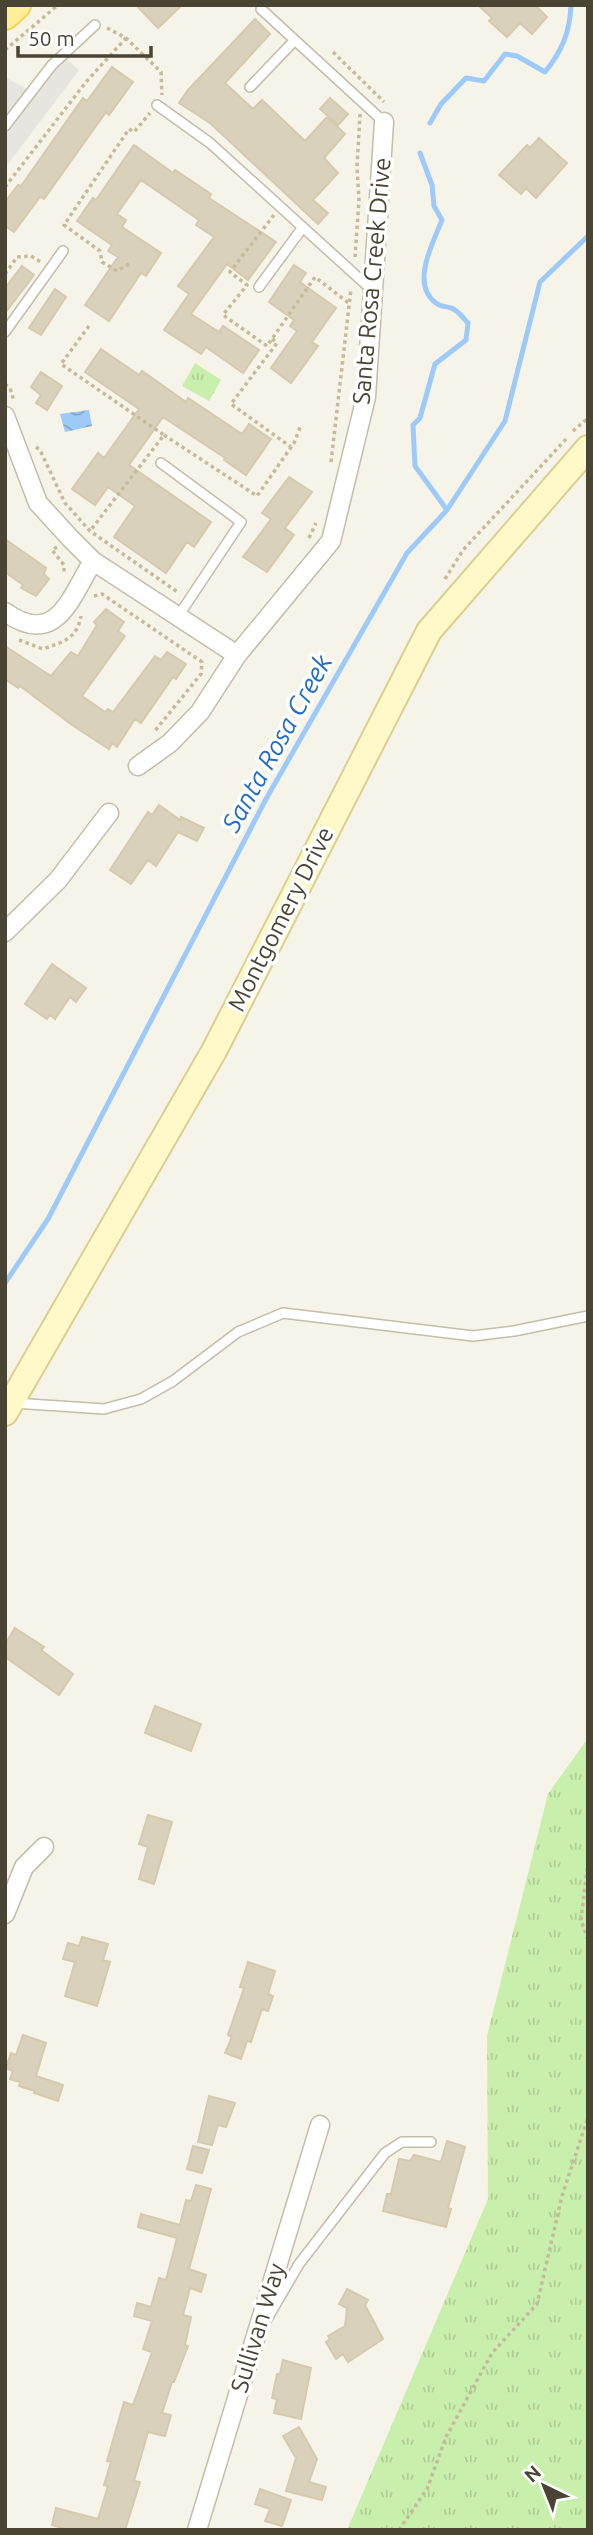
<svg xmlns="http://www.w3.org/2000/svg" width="593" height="2535" font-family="Ubuntu,sans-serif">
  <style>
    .park { fill: url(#park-tufts) }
    .parking { fill: #e7e5e0 }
    .water { fill: url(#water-waves) }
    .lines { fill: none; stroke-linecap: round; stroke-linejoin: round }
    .stream { stroke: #9ecaf9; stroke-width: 5 }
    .building { fill: #d9d1bc; stroke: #d5caae; stroke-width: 2 }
    .lane-casing { stroke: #c3bda9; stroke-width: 12 }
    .street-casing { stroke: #c3bda9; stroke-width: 21 }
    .secondary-casing { stroke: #dad092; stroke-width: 28 }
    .primary-casing { stroke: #f2d55a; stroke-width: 32 }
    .path { stroke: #c6bb99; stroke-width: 3.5; stroke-dasharray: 3.5 3.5; stroke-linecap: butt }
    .lane { stroke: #fff; stroke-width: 9 }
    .street { stroke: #fff; stroke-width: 18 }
    .secondary { stroke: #fff8c9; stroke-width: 24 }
    .primary { stroke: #ffed98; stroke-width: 28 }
    .labels { text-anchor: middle; stroke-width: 7; stroke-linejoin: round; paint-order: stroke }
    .street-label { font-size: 24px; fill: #4a4435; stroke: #fff }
    .water-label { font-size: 26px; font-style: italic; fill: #216dc4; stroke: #fff }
  </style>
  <defs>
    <pattern id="park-tufts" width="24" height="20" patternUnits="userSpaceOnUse" patternTransform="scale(1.75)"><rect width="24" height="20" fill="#c9efac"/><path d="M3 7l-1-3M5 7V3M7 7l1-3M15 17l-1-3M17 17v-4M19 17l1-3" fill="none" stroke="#aece95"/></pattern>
    <pattern id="water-waves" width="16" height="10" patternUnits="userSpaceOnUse" patternTransform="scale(1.75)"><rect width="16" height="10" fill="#9ecaf9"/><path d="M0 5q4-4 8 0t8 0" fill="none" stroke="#83a6ca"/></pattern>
  </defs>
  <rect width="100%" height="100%" fill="#f6f3e8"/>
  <path class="park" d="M195,363L221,380L209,401L182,386Z
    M588,1738V2530H347L488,2199L487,2036L548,1794Z"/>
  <path class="parking" d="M66,59L79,70L5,168V77L30,91Z"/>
  <path class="water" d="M89,410L92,426L65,432L60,414Z"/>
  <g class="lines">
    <path class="stream" d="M430,123L441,104L466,78L484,81L505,54L517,56L545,72C562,51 570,32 571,5
      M420,153L432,185L434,206L442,220C433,243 410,284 436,303C441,307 445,306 451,308C458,310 463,318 468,323L466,340L435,364L420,418L413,425L415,466L447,510
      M5,1283L48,1219L266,799L407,553L447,510L505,421L540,282L588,236"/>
  </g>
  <path class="building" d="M136,5H182L158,28Z
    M478,5H535L547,17L532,34L520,23L507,37L489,21L492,18Z
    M255,19L270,34L225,83L253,109L262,100L305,141L327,117L345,134L324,158L338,173L313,200L328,213L318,224L210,123L179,103L188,90Z
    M112,67L133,82L109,115L106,112L44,199L40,197L14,232L5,226V202L18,185L21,186L83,98L87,101Z
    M330,98L348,114L338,125L320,109Z
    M539,138L567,163L536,198L526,188L521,194L499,175L527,145L530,148Z
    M134,145L173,173L175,170L211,194L209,198L276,242L248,280L227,264L191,314L219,332L223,326L259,350L243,373L206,347L201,354L164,330L189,294L178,286L214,237L196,225L199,220L141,180L117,214L126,220L122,227L161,253L146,276L141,273L109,321L85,305L118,257L108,251L112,245L77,221L93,198L96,200Z
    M294,265L306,273L300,282L336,308L312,342L318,346L291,383L271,368L297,331L290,326L294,320L269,302Z
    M22,266L34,275L5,313V288Z
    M55,289L66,297L41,335L29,328Z
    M101,349L139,375L142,371L186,402L188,398L242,434L249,424L271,439L246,475L224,460L225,458L163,417L129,465L211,522L194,547L187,542L166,573L114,537L135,506L108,487L95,505L72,489L98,453L104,458L139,409L85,372Z
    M41,372L62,386L47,410L36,403L41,395L31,387Z
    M289,477L312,492L285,528L294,535L267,572L243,557L271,519L262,513Z
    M5,539L46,568L44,574L49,579L36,596L21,588L23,585L5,572Z
    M106,609L124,622L118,631L125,636L82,696L105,712L108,709L113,712L155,656L161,660L167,652L186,664L176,679L173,677L141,723L135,719L117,747L112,743L109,749L72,725L20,686L18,688L5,679V646L51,676L71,652L78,656L97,625L94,622Z
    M159,805L180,820L181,817L204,828L197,841L178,832L156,866L148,860L131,884L110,870L148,812L152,815Z
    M52,964L86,988L76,1002L70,997L55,1019L50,1015L47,1019L25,1004Z
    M15,1628L44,1647L41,1650L73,1674L59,1695L5,1657V1644Z
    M155,1706L201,1724L191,1751L145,1733Z
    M148,1815L172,1822L154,1884L139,1879L148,1847L139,1844Z
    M82,1937L108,1944L103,1960L110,1962L97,2006L65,1996L75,1962L63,1959L68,1943L79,1946Z
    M248,1962L275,1971L268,1994L273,1996L268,2011L262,2009L251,2042L247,2041L241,2059L225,2053L232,2037L228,2035L244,1988L240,1987Z
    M23,2035L46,2043L36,2076L63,2085L58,2101L34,2093L35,2091L19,2086L20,2082L10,2079L13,2071L6,2068L11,2053L16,2055Z
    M209,2096L235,2103L226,2127L218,2125L212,2145L198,2142Z
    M447,2141L465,2147L448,2208L451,2209L446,2227L383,2211L387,2194H391L399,2159L410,2161L414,2155L441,2162Z
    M193,2146L209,2150L202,2173L187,2169Z
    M196,2185L211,2189L189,2269L206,2275L201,2292L190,2288L183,2315L191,2317L185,2345L188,2346L174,2382H172L162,2413L171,2415L165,2436L148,2432L134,2481L140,2482L125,2530H69L52,2525L56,2508L98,2519L108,2486L104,2485L111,2462L107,2461L124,2402L133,2405L152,2352L143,2349L152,2321L134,2316L137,2303L151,2307L159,2278L166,2280L177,2238L138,2227L141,2214L180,2225L186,2200L191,2201Z
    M347,2289L368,2300L365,2305L383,2339L348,2362L343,2354L336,2359L326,2342L330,2339L328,2336L345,2326L347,2308L339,2304Z
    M283,2360L311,2368L301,2419L274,2413L277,2399L272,2398L277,2374H280Z
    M299,2427L317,2459L309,2482L326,2487L322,2500L286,2491L296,2458L283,2436Z
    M260,2489L291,2500L282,2526L265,2521L270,2509L255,2504Z"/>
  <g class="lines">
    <g class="lane-casing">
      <path id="lane" d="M261,9L384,122
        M250,87L294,41
        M157,105L210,143L372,290
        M5,126L52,65L95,25
        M259,287L303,227
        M5,332L63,251
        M161,463L241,522L179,615
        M14,1403L104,1409L141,1399L173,1381L238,1332L283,1313L473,1336L514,1331L588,1316
        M267,2319L299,2264L385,2153L402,2142H431"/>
    </g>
    <g class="street-casing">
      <path id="street" d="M5,416L38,503L70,538L93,561L237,655
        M5,612C56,648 70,599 93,561
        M138,766L170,743L200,712L237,655L331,541L366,397L384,122
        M5,932L58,880L109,813
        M5,1914L24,1867L44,1847
        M197,2530L320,2125"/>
    </g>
    <g class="secondary-casing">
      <path id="secondary" d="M5,1413L214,1051L429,631L588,448"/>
    </g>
    <g class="primary-casing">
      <path id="primary" d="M5,15L16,5"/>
    </g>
    <path class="path" d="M107,28L126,38L161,72L162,95
      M5,50L58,5
      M333,52L384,102
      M5,187L86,82L126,38
      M274,215L230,272L247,285L223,315L267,346L315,277L350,304
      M355,257L359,200L357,167L360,114
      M129,264L117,271L102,262L100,251L64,225L129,129L134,132L150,113
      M5,274L17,257L31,256L41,262
      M89,326L61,364L164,435L90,531
      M272,339L277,343L231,404L291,447
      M5,384L10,388L14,401
      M573,431L588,418
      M164,435L257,496L294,443L301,425
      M36,447L40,450L65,503L90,531L179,593
      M331,462L351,289
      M309,538L316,523
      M57,547L52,550L64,565V575
      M445,579L463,550L568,437
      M94,596L102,594L202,662L201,674L154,732
      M19,640L43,649C63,642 77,639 81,616
      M588,1861L581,1920L588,1940
      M399,2530L427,2489L446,2437L492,2353L537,2304L562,2196L588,2117"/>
    <use href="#lane" class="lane"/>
    <use href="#street" class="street"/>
    <use href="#secondary" class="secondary"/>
    <use href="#primary" class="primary"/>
  </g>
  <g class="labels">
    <g class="street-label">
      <text transform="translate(372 281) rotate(-85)" y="8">Santa Rosa Creek Drive</text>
      <text transform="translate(281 919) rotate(-63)" y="8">Montgomery Drive</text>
      <text transform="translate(258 2328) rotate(-73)" y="8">Sullivan Way</text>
    </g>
    <g class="water-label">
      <text transform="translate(277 743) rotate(-61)" y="9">Santa Rosa Creek</text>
    </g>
  </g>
  <rect width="593" height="2535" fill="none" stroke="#4a4435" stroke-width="14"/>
  <g transform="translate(544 2486) rotate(317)" stroke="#ffffff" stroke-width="5" paint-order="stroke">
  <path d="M0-5L12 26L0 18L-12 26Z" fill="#4a4435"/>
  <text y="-10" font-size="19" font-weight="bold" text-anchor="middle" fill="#4a4435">N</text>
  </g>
  <path d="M18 46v10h133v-10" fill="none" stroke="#4a4435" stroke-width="3.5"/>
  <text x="28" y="46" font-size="21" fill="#4a4435" stroke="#ffffff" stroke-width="5" paint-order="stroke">50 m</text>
</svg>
